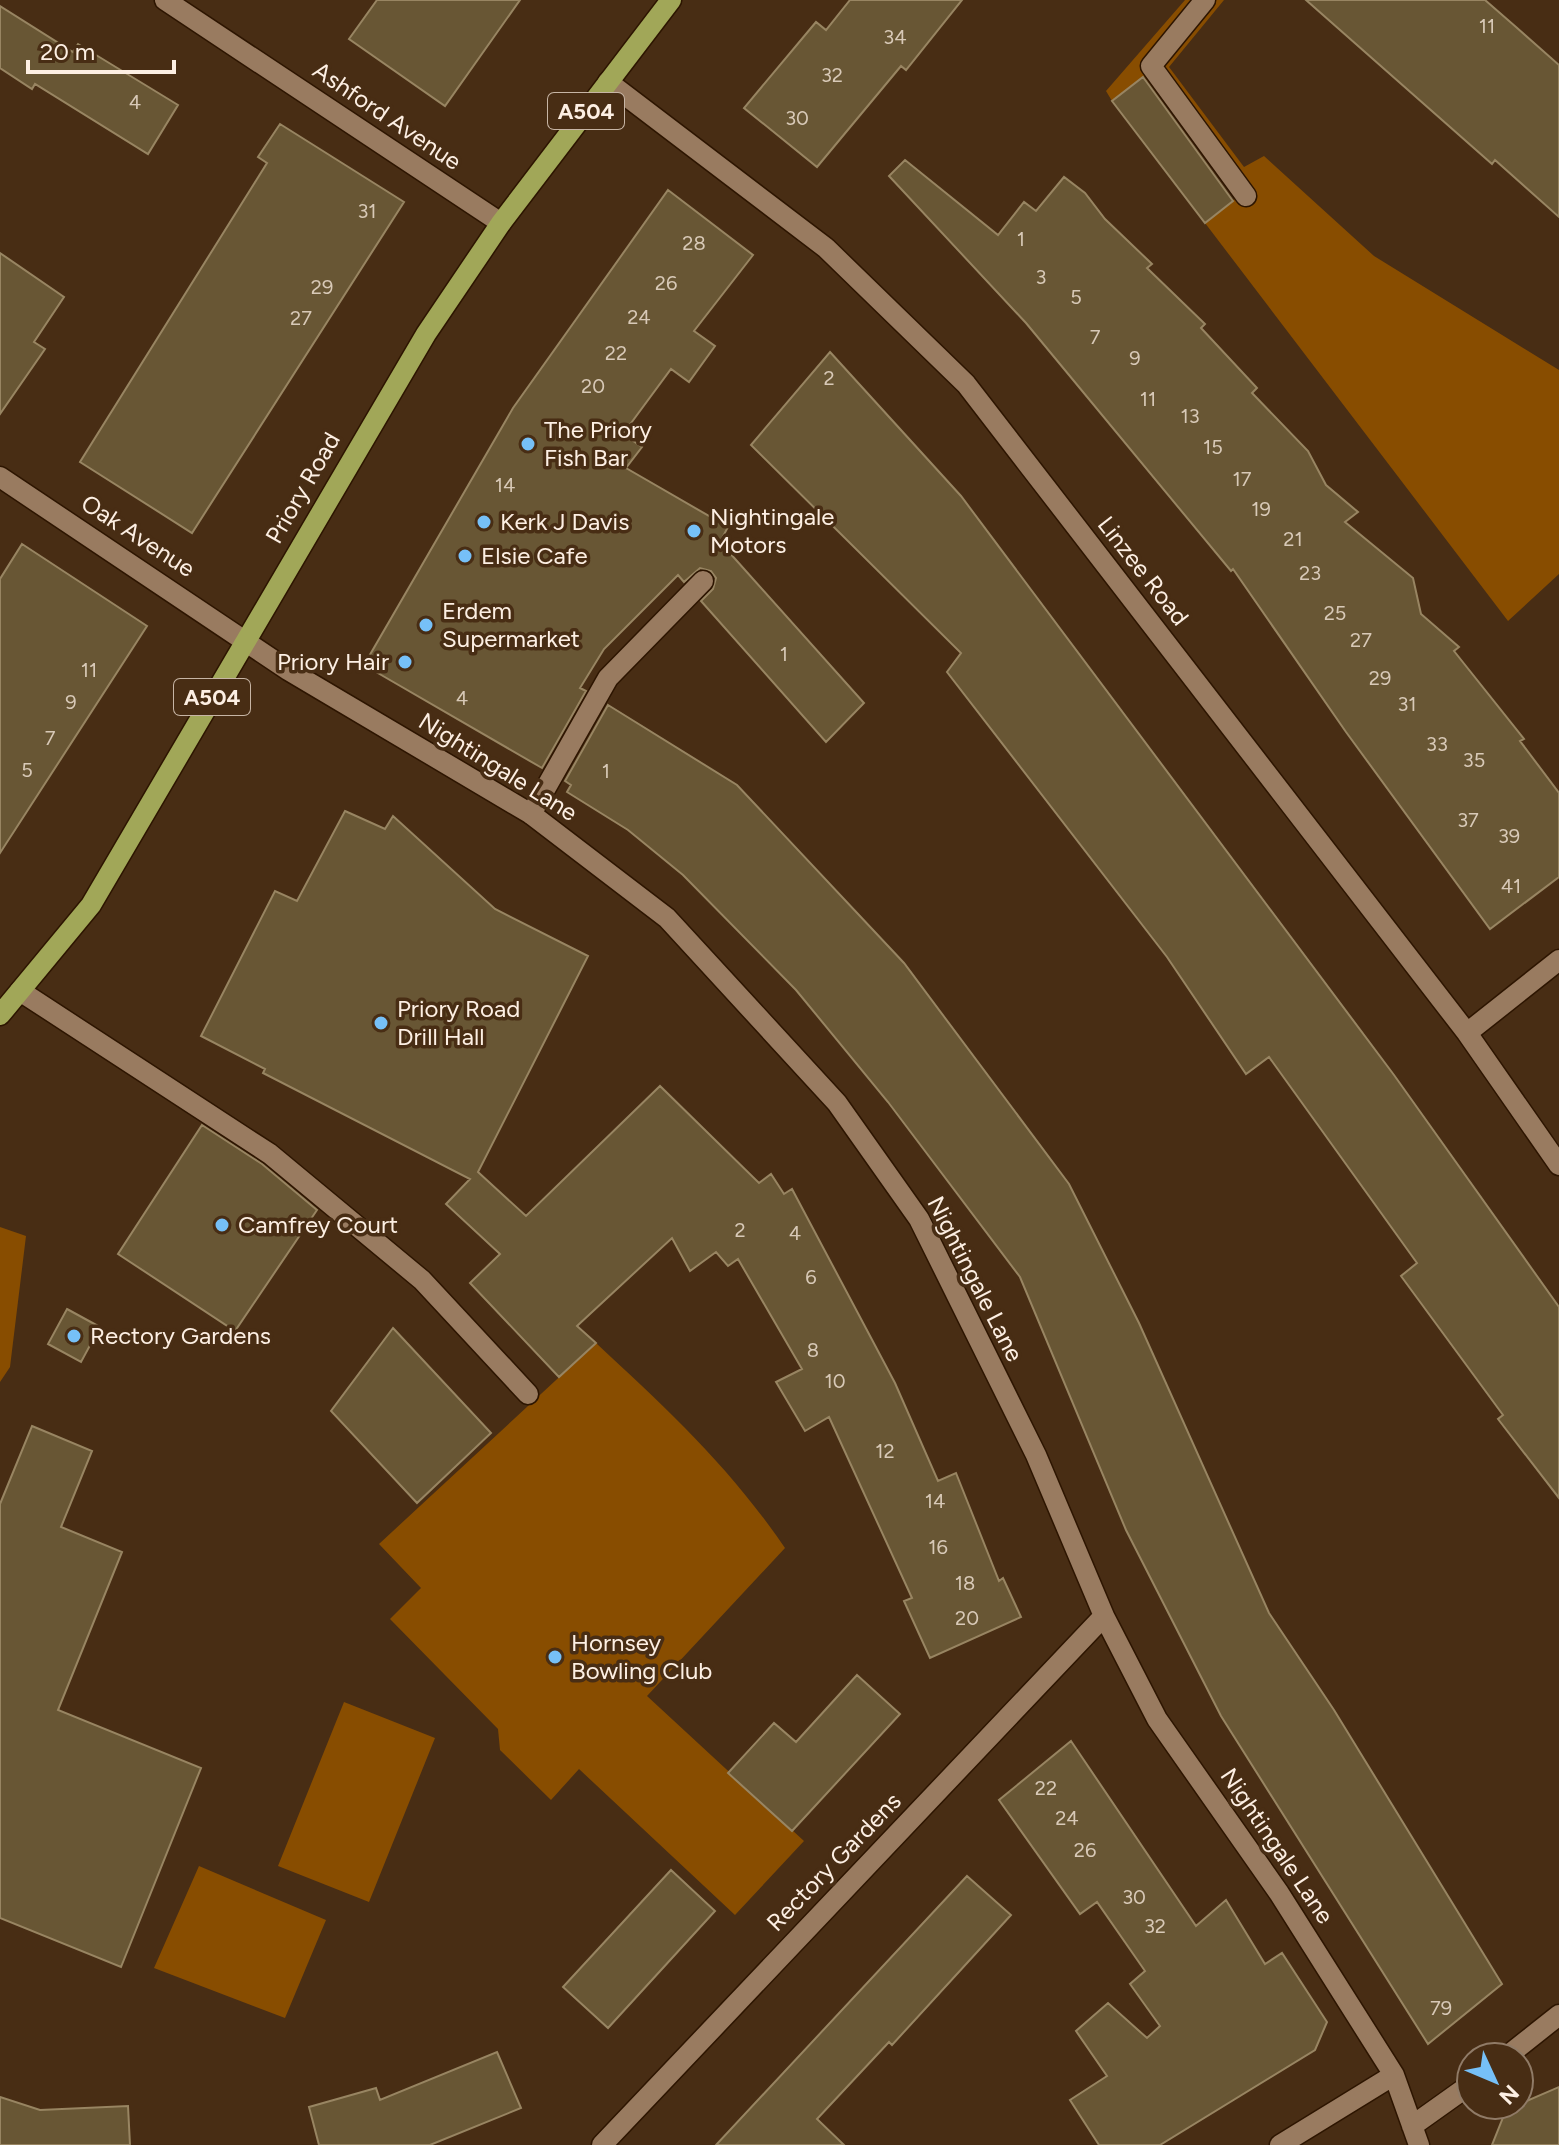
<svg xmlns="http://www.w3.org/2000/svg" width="1559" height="2145" font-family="Figtree,sans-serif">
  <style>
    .green { fill: #884d00 }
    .building { fill: #685634; stroke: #988562; stroke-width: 2 }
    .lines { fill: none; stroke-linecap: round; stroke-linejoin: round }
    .service-casing { stroke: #2d1500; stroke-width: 23 }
    .minor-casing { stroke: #2d1500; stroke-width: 23 }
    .primary-casing { stroke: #2d1500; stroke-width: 23 }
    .service { stroke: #997b60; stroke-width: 20 }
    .minor { stroke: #997b60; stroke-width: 20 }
    .primary { stroke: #a1a758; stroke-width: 20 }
    .poi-dot { fill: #76c0f7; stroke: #482d14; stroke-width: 3 }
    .labels { text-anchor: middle; stroke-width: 7; stroke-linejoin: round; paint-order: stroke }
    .number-label { font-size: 20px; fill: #d8c9b7 }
    .shield { fill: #482d14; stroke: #c7b5a5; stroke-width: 2 }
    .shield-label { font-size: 22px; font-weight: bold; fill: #fdefe3 }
    .street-label { font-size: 24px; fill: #fdefe3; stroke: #482d14 }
    .poi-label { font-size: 24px; fill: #fdefe3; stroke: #482d14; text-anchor: start }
  </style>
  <rect width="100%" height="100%" fill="#482d14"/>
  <path class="green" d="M1185,0H1224L1169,67L1244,167L1264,156L1374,256L1559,370V574L1508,621L1205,223L1237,197L1144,76L1112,101L1106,91Z
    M0,1227L26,1236L10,1367L0,1382Z
    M596,1343C668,1410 729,1466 785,1548L647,1696L804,1841L735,1915L579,1769L551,1800L500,1750L498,1729L390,1619L421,1588L379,1544Z
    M344,1702L435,1738L369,1902L278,1866Z
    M199,1866L326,1920L285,2018L154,1968Z"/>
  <path class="building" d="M377,0H520L445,106L349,39Z
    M850,0H962L906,70L901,66L817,167L744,108L816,22L826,30Z
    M1306,0H1485L1516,27L1559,65V217L1495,160L1492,164Z
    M0,6L73,52L78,44L178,105L148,154L35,84L32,89L0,68Z
    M1143,77L1233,201L1205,223L1112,101Z
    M280,124L404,202L192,533L80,462L267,163L258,157Z
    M905,160L998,235L1024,202L1036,211L1064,177L1085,193L1105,219L1152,264L1147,268L1205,324L1201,328L1257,388L1252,393L1308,451L1326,485L1358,512L1345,522L1413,578L1421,614L1459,647L1454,651L1524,739L1520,741L1559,793V877L1490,929L1346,732L1233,569L1231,571L1026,323L889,176Z
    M668,190L753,255L694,331L715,346L689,382L671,369L623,434L642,447L626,468L728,527L720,542L864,703L826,742L701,601L713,589L716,578L711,571L700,568L684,582L678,575L604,649L580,688L586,691L542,768L364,665L513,408Z
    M0,253L64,297L34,342L45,349L0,414Z
    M830,352L961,496L1394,1075L1559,1307V1498L1498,1419L1503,1415L1401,1276L1417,1263L1269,1057L1246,1074L1167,957L947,672L961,653L751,445Z
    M22,544L147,626L0,853V579Z
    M608,705L737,785L904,963L1069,1184L1139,1323L1269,1613L1334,1710L1502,1984L1428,2044L1221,1716L1126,1530L1020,1277L888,1102L796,990L683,875L628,830L567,792L571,785L565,781Z
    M345,811L385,829L393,816L495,909L588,956L478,1172L526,1216L660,1086L759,1183L771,1174L784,1194L792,1189L895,1383L938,1481L956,1473L999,1581L1003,1578L1021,1617L930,1658L904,1601L912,1598L829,1417L805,1431L776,1382L802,1369L738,1259L728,1266L716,1252L690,1271L672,1238L577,1326L596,1343L559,1377L470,1283L500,1254L446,1204L470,1179L263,1073L265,1069L201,1036L275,891L297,901Z
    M202,1125L262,1164L317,1210L235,1331L118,1254Z
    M67,1309L100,1327L81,1362L48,1344Z
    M393,1328L491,1433L417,1503L331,1411Z
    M32,1426L92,1451L61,1527L122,1552L58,1710L201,1768L121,1967L0,1918V1504Z
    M857,1675L900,1714L792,1831L728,1773L774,1723L796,1742Z
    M1071,1741L1196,1926L1226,1900L1265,1964L1282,1953L1327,2022L1315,2050L1160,2145H1099L1070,2100L1107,2076L1076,2031L1108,2003L1147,2038L1160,2026L1130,1984L1145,1971L1097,1902L1080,1914L999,1800Z
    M671,1870L715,1911L608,2028L563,1987Z
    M967,1876L1011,1915L892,2045L889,2042L817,2119L844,2145H716Z
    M497,2052L521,2108L430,2145H319L309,2107L376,2088L380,2100Z
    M1559,2087V2145H1492L1506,2110Z
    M0,2097L40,2110L128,2106L130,2145H0Z"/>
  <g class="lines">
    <g class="service-casing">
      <path id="service" d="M1205,0L1151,66L1246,196
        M531,814L608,678L703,581
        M20,991L270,1154L422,1280L528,1394"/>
    </g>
    <g class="minor-casing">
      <path id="minor" d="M165,0L501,223
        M608,82L826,248L966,384L1467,1033L1559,1165
        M0,477L288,670L531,814L667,918L837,1103L919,1219L1036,1455L1104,1616L1157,1719L1279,1893L1394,2075L1419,2145
        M1467,1033L1559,960
        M1506,2057L1559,2015
        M1412,2126L1471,2084
        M602,2145L1104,1616
        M1280,2145L1394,2075"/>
    </g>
    <g class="primary-casing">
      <path id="primary" d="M0,1015L91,905L426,334L501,223L671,0"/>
    </g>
    <use href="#service" class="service"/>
    <use href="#minor" class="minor"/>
    <use href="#primary" class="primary"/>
  </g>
  <g class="poi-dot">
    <circle cx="528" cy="444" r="8"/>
    <circle cx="484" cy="522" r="8"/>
    <circle cx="694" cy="531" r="8"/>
    <circle cx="465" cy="556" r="8"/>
    <circle cx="426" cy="625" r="8"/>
    <circle cx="405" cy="662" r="8"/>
    <circle cx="381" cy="1023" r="8"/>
    <circle cx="222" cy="1225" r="8"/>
    <circle cx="74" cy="1336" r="8"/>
    <circle cx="555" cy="1657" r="8"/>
  </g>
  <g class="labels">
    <g class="number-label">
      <text x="1487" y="33">11</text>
      <text x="895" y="44">34</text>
      <text x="832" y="82">32</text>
      <text x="135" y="109">4</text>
      <text x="797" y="125">30</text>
      <text x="367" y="218">31</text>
      <text x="1021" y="246">1</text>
      <text x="694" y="250">28</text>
      <text x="1041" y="284">3</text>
      <text x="666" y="290">26</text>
      <text x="322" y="294">29</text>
      <text x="1076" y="304">5</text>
      <text x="639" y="324">24</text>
      <text x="301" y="325">27</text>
      <text x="1095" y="344">7</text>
      <text x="616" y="360">22</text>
      <text x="1135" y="365">9</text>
      <text x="829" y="385">2</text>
      <text x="593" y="393">20</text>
      <text x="1148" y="406">11</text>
      <text x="1190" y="423">13</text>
      <text x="1213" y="454">15</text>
      <text x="1242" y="486">17</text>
      <text x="505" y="492">14</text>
      <text x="1261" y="516">19</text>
      <text x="1293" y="546">21</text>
      <text x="1310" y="580">23</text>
      <text x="1335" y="620">25</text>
      <text x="1361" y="647">27</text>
      <text x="784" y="661">1</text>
      <text x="89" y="677">11</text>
      <text x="1380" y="685">29</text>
      <text x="462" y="705">4</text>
      <text x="71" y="709">9</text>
      <text x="1407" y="711">31</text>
      <text x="50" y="745">7</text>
      <text x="1437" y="751">33</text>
      <text x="1474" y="767">35</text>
      <text x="27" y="777">5</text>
      <text x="606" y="778">1</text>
      <text x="1468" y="827">37</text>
      <text x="1509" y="843">39</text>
      <text x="1511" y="893">41</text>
      <text x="740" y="1237">2</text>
      <text x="795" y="1240">4</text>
      <text x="811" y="1284">6</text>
      <text x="813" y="1357">8</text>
      <text x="835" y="1388">10</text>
      <text x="885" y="1458">12</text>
      <text x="935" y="1508">14</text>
      <text x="938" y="1554">16</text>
      <text x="965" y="1590">18</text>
      <text x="967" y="1625">20</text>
      <text x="1046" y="1795">22</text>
      <text x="1067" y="1825">24</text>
      <text x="1085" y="1857">26</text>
      <text x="1134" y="1904">30</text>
      <text x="1155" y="1933">32</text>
      <text x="1441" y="2015">79</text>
    </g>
    <g class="shield">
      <rect x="548" y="93" width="76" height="36" rx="6"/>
      <rect x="174" y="679" width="76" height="36" rx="6"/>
    </g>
    <g class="shield-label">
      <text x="586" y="119">A504</text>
      <text x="212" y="705">A504</text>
    </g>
    <g class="street-label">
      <text transform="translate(387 116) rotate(34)" y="8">Ashford Avenue</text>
      <text transform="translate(303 488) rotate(-60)" y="8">Priory Road</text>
      <text transform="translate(138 536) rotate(33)" y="8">Oak Avenue</text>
      <text transform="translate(1143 571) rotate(52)" y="8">Linzee Road</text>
      <text transform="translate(498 767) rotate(32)" y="8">Nightingale Lane</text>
      <text transform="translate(975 1279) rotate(63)" y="8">Nightingale Lane</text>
      <text transform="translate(1277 1846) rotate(56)" y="8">Nightingale Lane</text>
      <text transform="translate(834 1862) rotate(-46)" y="8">Rectory Gardens</text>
    </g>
    <g class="poi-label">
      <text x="544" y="438">The Priory<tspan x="544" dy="28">Fish Bar</tspan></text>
      <text x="710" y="525">Nightingale<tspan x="710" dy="28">Motors</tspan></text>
      <text x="500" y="530">Kerk J Davis</text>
      <text x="481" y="564">Elsie Cafe</text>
      <text x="442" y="619">Erdem<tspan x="442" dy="28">Supermarket</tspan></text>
      <text x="389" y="670" text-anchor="end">Priory Hair</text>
      <text x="397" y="1017">Priory Road<tspan x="397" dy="28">Drill Hall</tspan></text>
      <text x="238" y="1233">Camfrey Court</text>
      <text x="90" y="1344">Rectory Gardens</text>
      <text x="571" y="1651">Hornsey<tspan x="571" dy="28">Bowling Club</tspan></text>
    </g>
  </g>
  <g transform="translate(1495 2081) rotate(134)"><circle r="38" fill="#482d14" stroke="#907b67" stroke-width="2"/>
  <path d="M0-6L14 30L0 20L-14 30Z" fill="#76c0f7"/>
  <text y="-12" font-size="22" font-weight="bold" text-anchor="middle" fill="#fdefe3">N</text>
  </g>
  <path d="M28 60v12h146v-12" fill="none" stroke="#fdefe3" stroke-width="4"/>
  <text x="40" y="60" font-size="24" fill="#fdefe3" stroke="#482d14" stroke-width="6" paint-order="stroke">20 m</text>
</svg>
